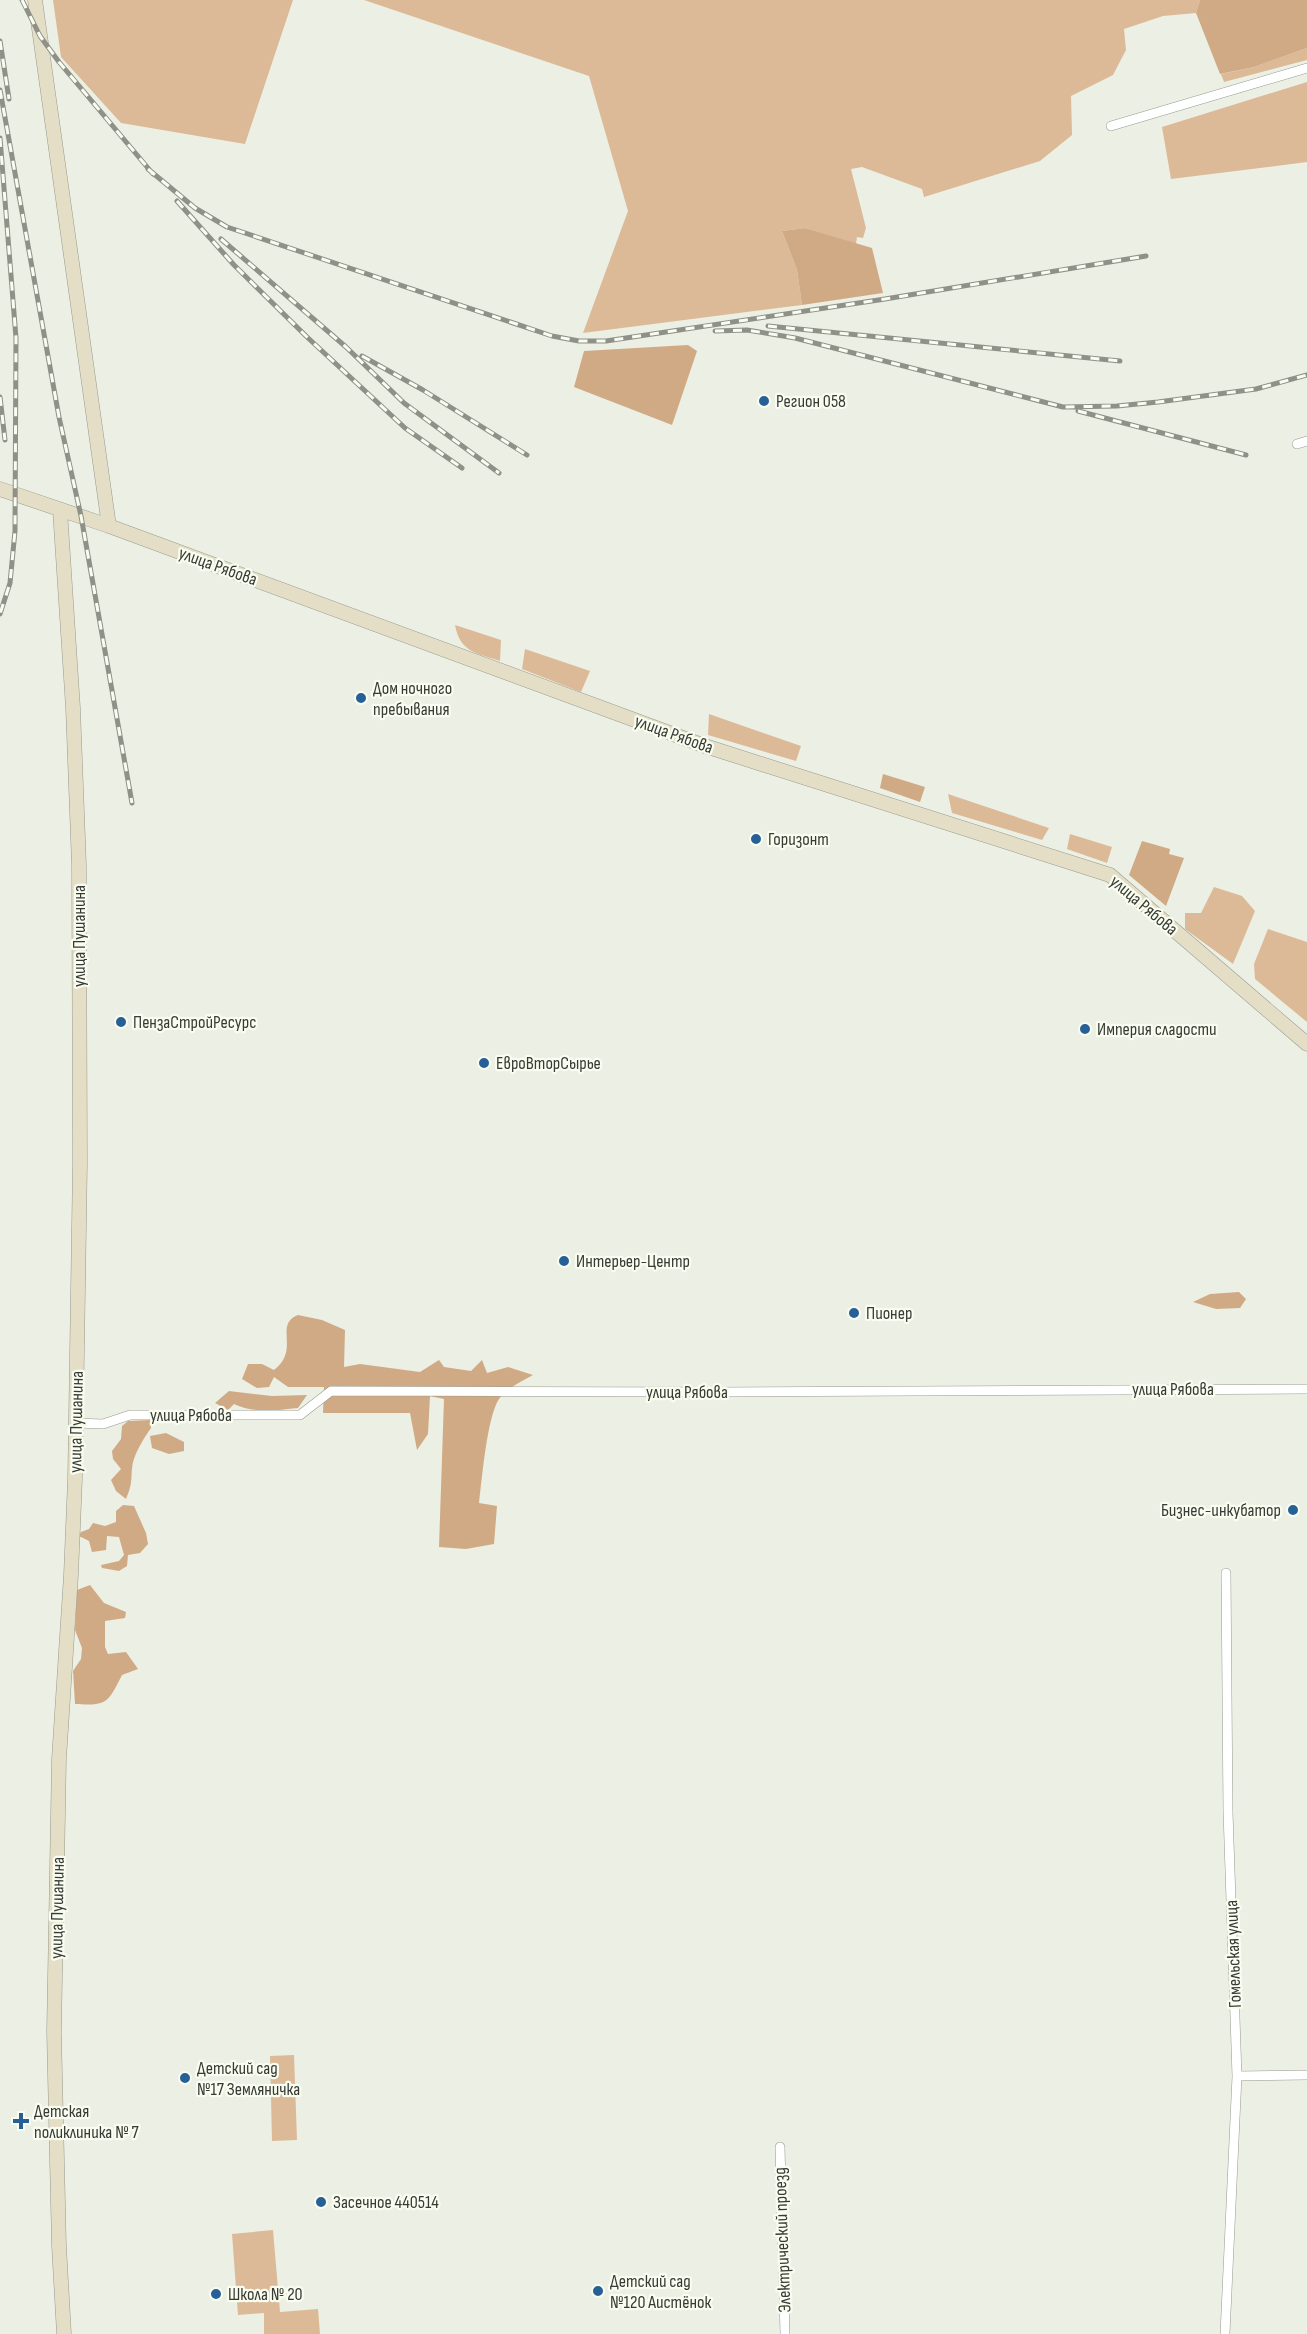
<svg xmlns="http://www.w3.org/2000/svg" width="1307" height="2334" font-family="'Sofia Sans Condensed',sans-serif">
  <style>
    .green { fill: #dcba98 }
    .forest { fill: #d0aa85 }
    .lines { fill: none; stroke-linecap: round; stroke-linejoin: round }
    .street-casing { stroke: #979a8f; stroke-width: 10 }
    .secondary-casing { stroke: #979a8f; stroke-width: 15 }
    .street { stroke: #fff; stroke-width: 9 }
    .secondary { stroke: #e5dec6; stroke-width: 14 }
    .rail-casing { stroke: #8f9189; stroke-width: 5 }
    .rail { stroke: #f9fdf0; stroke-width: 3; stroke-dasharray: 9; stroke-linecap: butt }
    .poi-dot { fill: #275f97; stroke: #f9fdf0; stroke-width: 2 }
    .labels { text-anchor: middle; stroke-width: 4.5; stroke-linejoin: round; paint-order: stroke }
    .poi-label { font-size: 18px; fill: #383a35; stroke: #f9fdf0; text-anchor: start }
    .street-label { font-size: 18px; fill: #383a35; stroke: #f9fdf0 }
  </style>
  <rect width="100%" height="100%" fill="#ecefe3"/>
  <path class="green" d="M53,0H293L245,144L121,123L61,57Z
    M364,0H1200L1196,13L1163,16L1124,29L1126,50L1113,75L1071,96L1072,135L1040,161L924,197L922,189L862,167L851,169L866,228L863,238L857,237L856,244L805,228L782,231L797,270L802,305L583,333L628,211L589,76Z
    M1307,48V60L1224,82L1221,74L1254,67Z
    M1307,82V162L1171,179L1162,127Z
    M455,625L501,640L500,661C476,653 460,652 455,625Z
    M525,649L590,671L581,692L522,669Z
    M709,714L801,746L796,761L708,735Z
    M948,794L1049,828L1042,840L952,813Z
    M1070,834L1112,847L1107,863L1067,849Z
    M1214,887L1242,896L1255,911L1233,964L1185,929V913H1201Z
    M1268,929L1307,942V1022L1255,979L1254,964Z
    M294,2055L297,2140L272,2141L270,2056Z
    M273,2230L280,2312L318,2309L320,2334H264V2313L238,2315L232,2234Z"/>
  <path class="forest" d="M1200,0H1307V48L1254,67L1220,74L1196,13Z
    M805,228L872,248L883,293L802,305L797,270L782,231Z
    M688,345L697,351L672,425L574,387L584,351Z
    M883,774L925,787L920,802L880,788Z
    M1142,841L1170,849L1169,854L1184,858L1166,906L1129,875Z
    M1239,1292L1246,1299L1240,1308L1216,1309L1193,1302L1210,1294Z
    M298,1315L322,1320L345,1330L344,1367L360,1364L420,1372L439,1360L444,1367L471,1371L482,1360L487,1373L508,1367L533,1375C521,1382 508,1387 499,1399C487,1417 482,1479 479,1503L497,1506L494,1544L466,1549L439,1547L444,1399L430,1396L428,1434L417,1450L410,1413H323L324,1387H288L274,1377L269,1387L257,1388L242,1379L248,1364H262L274,1370C301,1349 273,1325 298,1315Z
    M229,1391L272,1396L307,1395L298,1408C277,1410 254,1414 234,1404L228,1410L215,1403Z
    M150,1420L151,1428C144,1438 137,1449 133,1462C130,1477 134,1481 126,1499L116,1491L111,1480L121,1469L113,1459L112,1451L121,1439L122,1426L128,1421Z
    M166,1433L184,1442V1451L169,1454L152,1448L150,1436Z
    M123,1505L134,1506L146,1533L148,1544L140,1553L128,1555L127,1566L119,1571L102,1568L101,1565L119,1561L124,1555L119,1537L107,1536L106,1550L92,1552L89,1541L79,1536L81,1532L89,1529L93,1523L105,1526L116,1522V1511Z
    M90,1585L104,1603L126,1612L125,1618L105,1621V1647L108,1654L126,1652L138,1669L122,1675C108,1703 107,1706 75,1704L73,1671L81,1659L82,1648L75,1630L77,1590Z"/>
  <g class="lines">
    <g class="street-casing">
      <path id="street" d="M1111,126L1307,68
        M1297,444L1307,441
        M76,1423L103,1424L130,1415H300L331,1391L718,1392L1307,1389
        M1237,2076L1307,2075
        M780,2147L785,2334
        M1225,2334L1237,2076L1228,1812L1226,1573"/>
    </g>
    <g class="secondary-casing">
      <path id="secondary" d="M35,0L109,526
        M0,489L109,526L705,746L1110,875L1307,1044
        M60,510L73,708L79,865L80,1163L75,1479L71,1575L59,1759L54,2032L59,2246L64,2334"/>
    </g>
    <use href="#street" class="street"/>
    <use href="#secondary" class="secondary"/>
    <g class="rail-casing">
      <path id="rail" d="M22,0L40,36L59,62L153,174
        M0,41L9,99
        M0,90L59,417L81,516L132,803
        M0,138L16,338L15,531L10,583L0,614
        M148,169L195,208L227,227L552,336L579,341H606L885,299L1146,256
        M177,201L234,265L307,337L405,428L462,468
        M221,239L346,347L404,403L499,473
        M768,326L1120,361
        M715,331L747,330L795,338L1063,407L1117,406L1158,402L1256,389L1307,375
        M362,356L423,390L527,455
        M0,397L5,440
        M1078,411L1246,455"/>
    </g>
    <use href="#rail" class="rail"/>
  </g>
  <g class="poi-dot">
    <circle cx="764" cy="401" r="6"/>
    <circle cx="361" cy="698" r="6"/>
    <circle cx="756" cy="839" r="6"/>
    <circle cx="121" cy="1022" r="6"/>
    <circle cx="1085" cy="1029" r="6"/>
    <circle cx="484" cy="1063" r="6"/>
    <circle cx="564" cy="1261" r="6"/>
    <circle cx="854" cy="1313" r="6"/>
    <circle cx="1293" cy="1510" r="6"/>
    <circle cx="185" cy="2078" r="6"/>
    <path d="M18 2112h6v6h6v6h-6v6h-6v-6h-6v-6h6z"/>
    <circle cx="321" cy="2202" r="6"/>
    <circle cx="598" cy="2291" r="6"/>
    <circle cx="216" cy="2294" r="6"/>
  </g>
  <g class="labels">
    <g class="poi-label">
      <text x="776" y="407">Регион 058</text>
      <text x="373" y="694">Дом ночного<tspan x="373" dy="21">пребывания</tspan></text>
      <text x="768" y="845">Горизонт</text>
      <text x="133" y="1028">ПензаСтройРесурс</text>
      <text x="1097" y="1035">Империя сладости</text>
      <text x="496" y="1069">ЕвроВторСырье</text>
      <text x="576" y="1267">Интерьер-Центр</text>
      <text x="866" y="1319">Пионер</text>
      <text x="1281" y="1516" text-anchor="end">Бизнес-инкубатор</text>
      <text x="197" y="2074">Детский сад<tspan x="197" dy="21">№17 Земляничка</tspan></text>
      <text x="34" y="2117">Детская<tspan x="34" dy="21">поликлиника № 7</tspan></text>
      <text x="333" y="2208">Засечное 440514</text>
      <text x="610" y="2287">Детский сад<tspan x="610" dy="21">№120 Аистёнок</tspan></text>
      <text x="228" y="2300">Школа № 20</text>
    </g>
    <g class="street-label">
      <text transform="translate(218 566) rotate(20)" y="6">улица Рябова</text>
      <text transform="translate(674 734) rotate(20)" y="6">улица Рябова</text>
      <text transform="translate(1144 905) rotate(40)" y="6">улица Рябова</text>
      <text transform="translate(79 936) rotate(-90)" y="6">улица Пушанина</text>
      <text x="1173" y="1395">улица Рябова</text>
      <text x="687" y="1398">улица Рябова</text>
      <text x="191" y="1421">улица Рябова</text>
      <text transform="translate(76 1422) rotate(-89)" y="6">улица Пушанина</text>
      <text transform="translate(57 1908) rotate(-89)" y="6">улица Пушанина</text>
      <text transform="translate(1233 1954) rotate(-92)" y="6">Гомельская улица</text>
      <text transform="translate(782 2240) rotate(-92)" y="6">Электрический проезд</text>
    </g>
  </g>
</svg>
